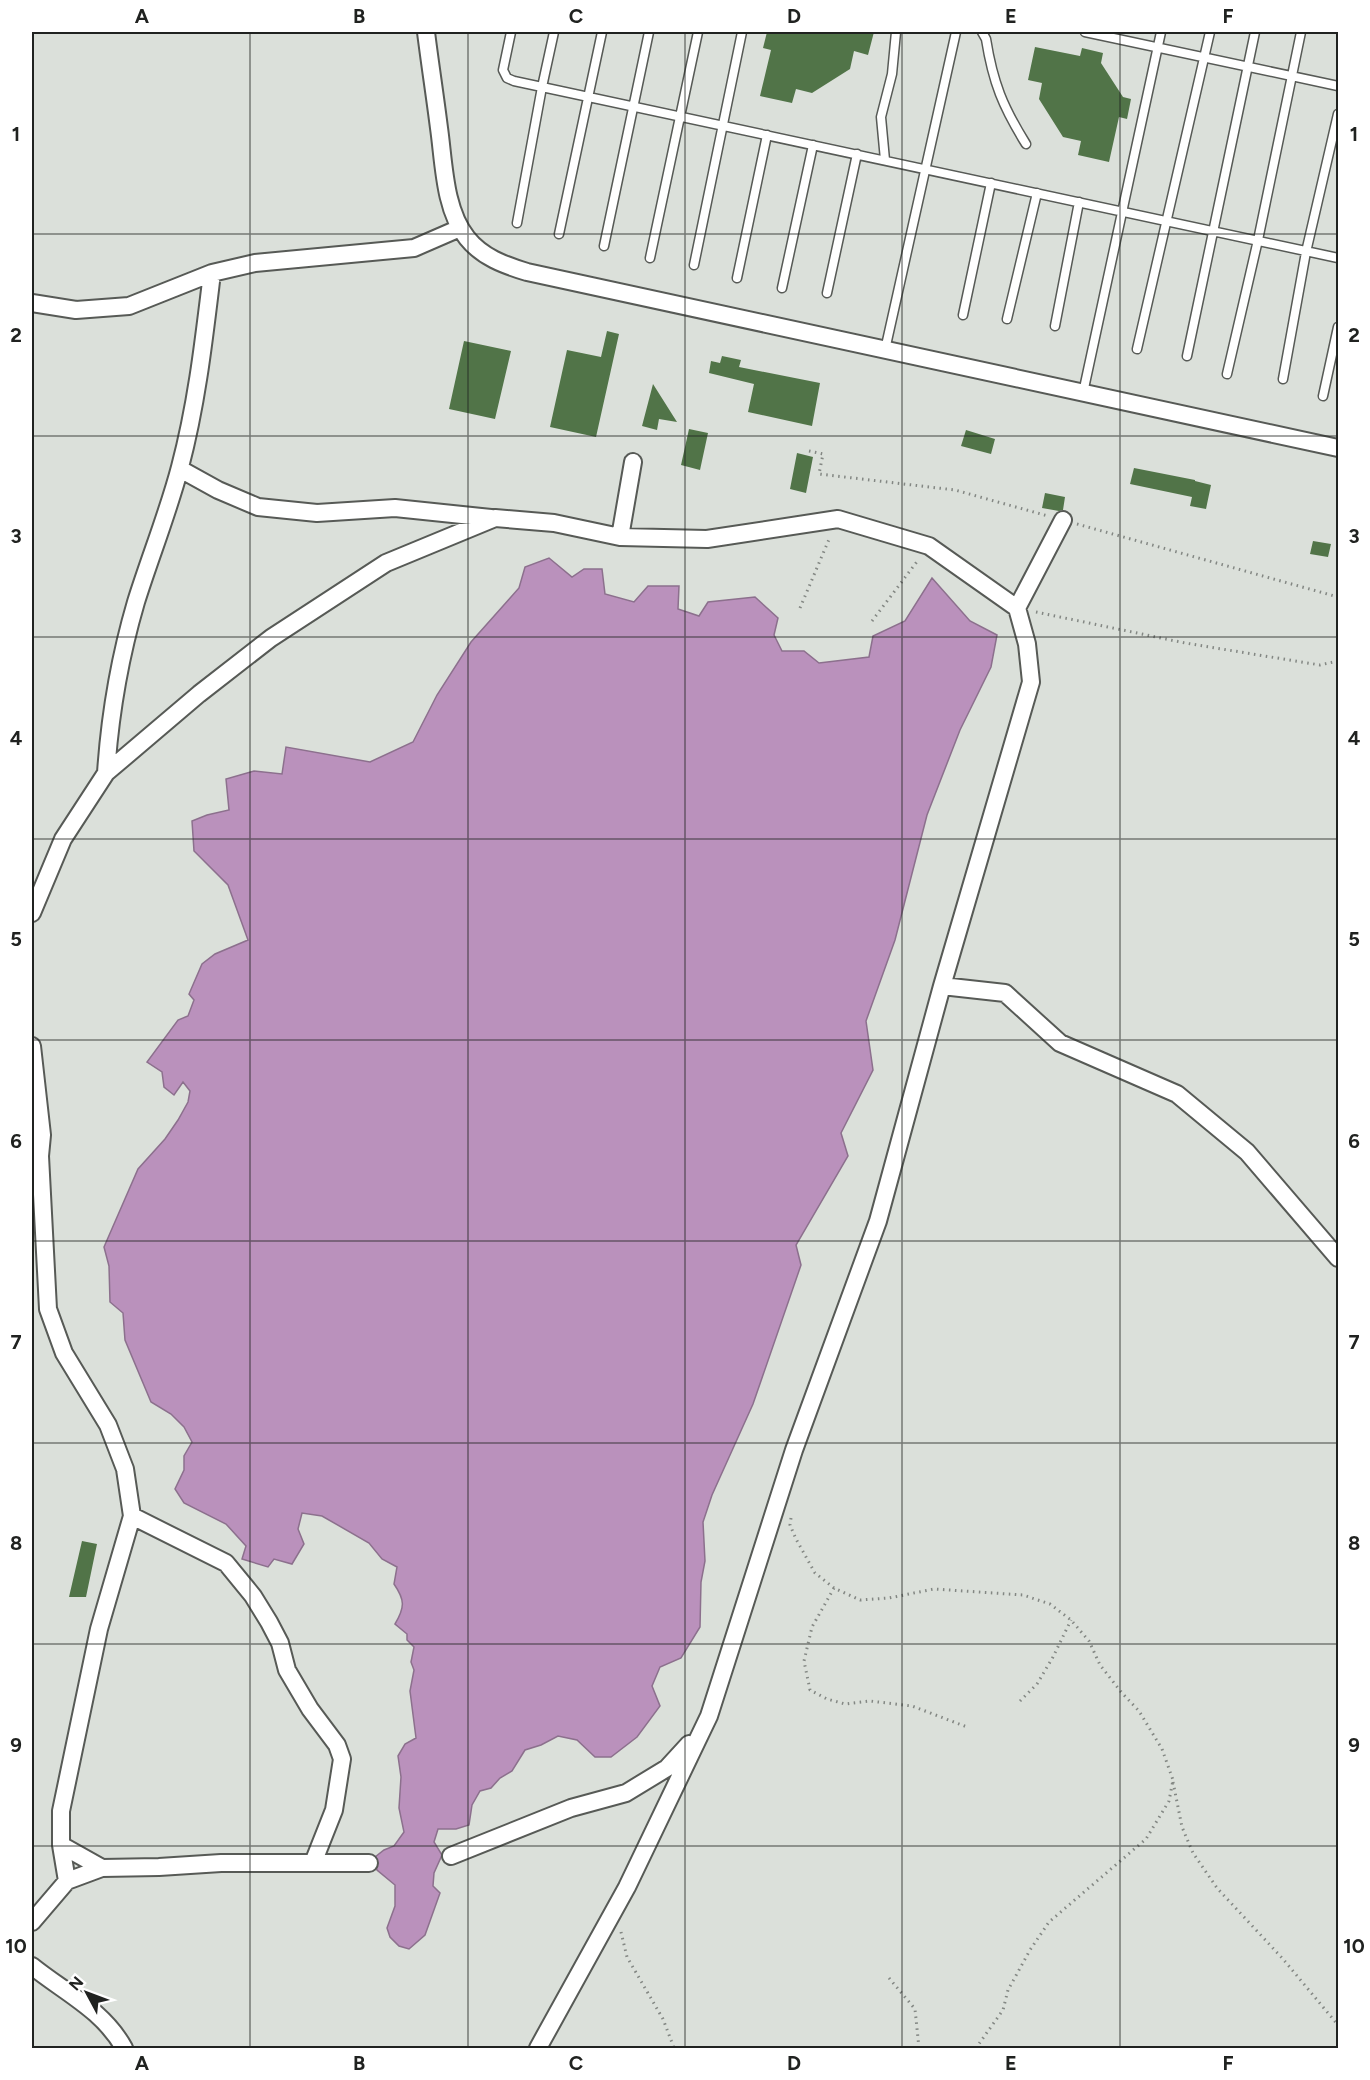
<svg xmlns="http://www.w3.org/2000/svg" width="1370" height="2080" font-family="Figtree,sans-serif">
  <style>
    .water { fill: #ba91bc; stroke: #8c708d; stroke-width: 1.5 }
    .building { fill: #517448 }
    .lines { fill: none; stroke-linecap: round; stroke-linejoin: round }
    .lane-casing { stroke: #575a56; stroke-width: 11 }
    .street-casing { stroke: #575a56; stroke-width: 20 }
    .path { stroke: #838783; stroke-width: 3; stroke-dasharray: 1.5 4.5; stroke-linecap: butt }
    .lane { stroke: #fff; stroke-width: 8 }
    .street { stroke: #fff; stroke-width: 16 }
    .grid { fill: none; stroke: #202220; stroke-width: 1.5; stroke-opacity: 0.55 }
    .neatline { fill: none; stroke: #202220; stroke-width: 2 }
    .grid-label { font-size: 20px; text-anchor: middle; font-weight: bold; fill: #202220 }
  </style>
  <rect width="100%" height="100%" fill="#dbe0da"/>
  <path class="water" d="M549,558L572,577L584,569H602L605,594L634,602L648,586H679L678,609L699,616L708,602L755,597L778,618L774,635L782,651H804L819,663L869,657L873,636L905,621L932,578L970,621L997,635L991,667L960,730L927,815L895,940L866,1021L873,1070L841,1133L848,1156L796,1245L801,1265L753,1404L712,1495L703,1522L705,1561L701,1582L700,1627L681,1658L660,1667L652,1686L660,1706L637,1737L611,1757H595L577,1740L558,1736L541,1745L525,1750L512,1771L500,1778L491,1788L480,1791L472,1805L469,1825L456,1829H438L434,1842L442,1855L434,1873L433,1886L440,1893L425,1935L409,1949L399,1946L390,1937L387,1928L395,1906V1885L377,1870L375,1857L384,1850L394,1846L404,1832L399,1808L401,1777L398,1756L405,1744L416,1738L410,1691L414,1670L411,1662L414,1647L407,1640V1634L395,1624C405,1607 405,1600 394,1584L397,1567L382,1559L369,1543L322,1516L302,1513L298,1529L304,1544L292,1564L274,1559L268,1567L242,1559L246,1546L226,1524L184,1503L175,1489L184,1470V1456L192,1442L184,1427L171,1414L151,1402L125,1340L123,1313L110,1302L109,1266L104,1247L138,1169L165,1139L178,1120L188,1102L190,1091L183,1082L174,1095L164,1087L162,1072L147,1062L178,1020L188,1016L194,1000L189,994L202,964L215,954L248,940L228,885L194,851L192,821L207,815L229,810L226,779L254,771L282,774L286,747L370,762L413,742L437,695L471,642L519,588L525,567Z"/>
  <path class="building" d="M767,32H781L793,34L797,32H874L868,55L854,51L850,69L812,93L796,89L792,103L760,96L771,50L763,48Z
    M1035,47L1080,56L1082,48L1103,53L1101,63L1123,97L1131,99L1127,119L1119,117L1109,162L1078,155L1081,141L1063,137L1039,99L1042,83L1028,80Z
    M607,331L619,334L596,437L550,427L567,350L601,357Z
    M464,341L511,351L495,419L449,409Z
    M722,356L741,360L739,367L820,383L812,426L748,412L754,384L709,373L711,361L720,363Z
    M653,384L677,422L659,419L657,430L642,426Z
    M689,429L708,433L700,470L681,465Z
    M966,430L995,439L991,454L961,446Z
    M797,453L813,457L806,493L790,489Z
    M1134,468L1195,480V481L1211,485L1206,509L1190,506L1192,497L1130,484Z
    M1045,493L1065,497L1063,510L1059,511L1042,508Z
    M1313,541L1331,544L1328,557L1310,554Z
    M82,1541L97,1544L86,1597H69Z"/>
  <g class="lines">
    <g class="lane-casing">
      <path id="lane" d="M511,32L503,70L507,78L514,81L1338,258
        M982,32L986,39C993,83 1003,107 1026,144
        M1085,32L1338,86
        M885,160L881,117L892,74L896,32
        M517,223L542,87L554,32
        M559,234L602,32
        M604,246L649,32
        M650,258L698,32
        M694,265L742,32
        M737,278L767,135
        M782,288L813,145
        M827,293L857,154
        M963,315L991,183
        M1007,319L1037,193
        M1055,326L1079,202
        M1137,349L1210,32
        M885,350L956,32
        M1187,356L1255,32
        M1227,374L1258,240L1301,32
        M1283,379L1306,252L1338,114
        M1083,393L1161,32
        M1323,396L1338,327"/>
    </g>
    <g class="street-casing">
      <path id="street" d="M426,32C430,64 435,96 439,128C444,163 444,209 467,238C482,257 504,265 527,272L1338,448
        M32,303L76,310L129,306L212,273L255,263L414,248L460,228
        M180,469L218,490L258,507L317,513L395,508L491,518
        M620,537L707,539L838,519L929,546L1017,608
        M106,773C110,713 119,660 136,602C150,557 168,513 180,467C197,403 204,339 212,273
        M32,913L63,839L106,773L199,694L271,638L386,563L495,518L554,523L620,537L633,462
        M942,986L1005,993L1060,1043L1177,1094L1247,1152L1338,1258
        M32,1046L42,1135L40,1156L48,1309L64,1353L108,1425L125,1469L132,1516L99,1629L61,1811V1845L102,1868L159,1867L221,1863H369
        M132,1516L226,1563L253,1596L269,1622L280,1643L287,1670L310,1709L337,1745L342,1759L334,1810L313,1863
        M451,1856L571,1808L626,1793L667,1768L689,1744
        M67,1881L102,1868
        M32,1922L67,1881L61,1845
        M32,1966C64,1992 103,2010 124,2048
        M538,2048L627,1887L709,1716L794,1450L878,1221L942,986L1031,682L1027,644L1017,608L1063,520"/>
    </g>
    <path class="path" d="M809,451L823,454L819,474L955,490L1048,516
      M1077,524L1338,597
      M800,608L830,537
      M1036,612L1185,643L1320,665L1338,661
      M872,621L919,559
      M791,1518L790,1525L796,1539L815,1573L834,1588L860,1600L889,1598L934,1589L1023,1595L1050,1604L1071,1620L1089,1641L1100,1665L1122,1693L1139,1711L1162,1749L1173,1780L1169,1801L1146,1839L1049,1922L1030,1950L1008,1990L1003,2010L976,2048
      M834,1588L812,1627L804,1661L810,1690L827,1699L845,1704L870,1701L912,1706L967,1727
      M1020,1701L1037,1684L1053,1657L1071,1620
      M1173,1782L1182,1827L1193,1853L1217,1888L1283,1959L1338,2025
      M621,1932L627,1957L663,2019L674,2048
      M889,1978L915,2009L919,2048"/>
    <use href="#lane" class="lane"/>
    <use href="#street" class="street"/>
  </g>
  <path class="grid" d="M250,32V2048M468,32V2048M685,32V2048M902,32V2048M1120,32V2048M32,234H1338M32,436H1338M32,637H1338M32,839H1338M32,1040H1338M32,1241H1338M32,1443H1338M32,1644H1338M32,1846H1338"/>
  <rect width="1370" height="2080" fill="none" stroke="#ffffff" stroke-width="66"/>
  <g transform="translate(87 1993) rotate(311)" stroke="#ffffff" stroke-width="4.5" paint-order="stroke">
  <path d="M0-4.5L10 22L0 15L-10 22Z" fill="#202220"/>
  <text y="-9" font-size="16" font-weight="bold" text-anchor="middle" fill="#202220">N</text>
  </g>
  <rect x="33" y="33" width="1304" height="2014" class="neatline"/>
  <g class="grid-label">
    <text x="142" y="23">A</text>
    <text x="359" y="23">B</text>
    <text x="576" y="23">C</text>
    <text x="794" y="23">D</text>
    <text x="1011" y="23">E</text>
    <text x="1228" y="23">F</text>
    <text x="16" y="141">1</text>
    <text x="1354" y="141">1</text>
    <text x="16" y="342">2</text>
    <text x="1354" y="342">2</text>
    <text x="16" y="543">3</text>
    <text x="1354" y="543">3</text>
    <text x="16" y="745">4</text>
    <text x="1354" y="745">4</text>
    <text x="16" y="946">5</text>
    <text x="1354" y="946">5</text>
    <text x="16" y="1148">6</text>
    <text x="1354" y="1148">6</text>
    <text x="16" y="1349">7</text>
    <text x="1354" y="1349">7</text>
    <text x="16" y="1550">8</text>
    <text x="1354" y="1550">8</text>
    <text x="16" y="1752">9</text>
    <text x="1354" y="1752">9</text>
    <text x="16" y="1953">10</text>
    <text x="1354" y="1953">10</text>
    <text x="142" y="2070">A</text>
    <text x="359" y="2070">B</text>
    <text x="576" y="2070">C</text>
    <text x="794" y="2070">D</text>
    <text x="1011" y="2070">E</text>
    <text x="1228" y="2070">F</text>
  </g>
</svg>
